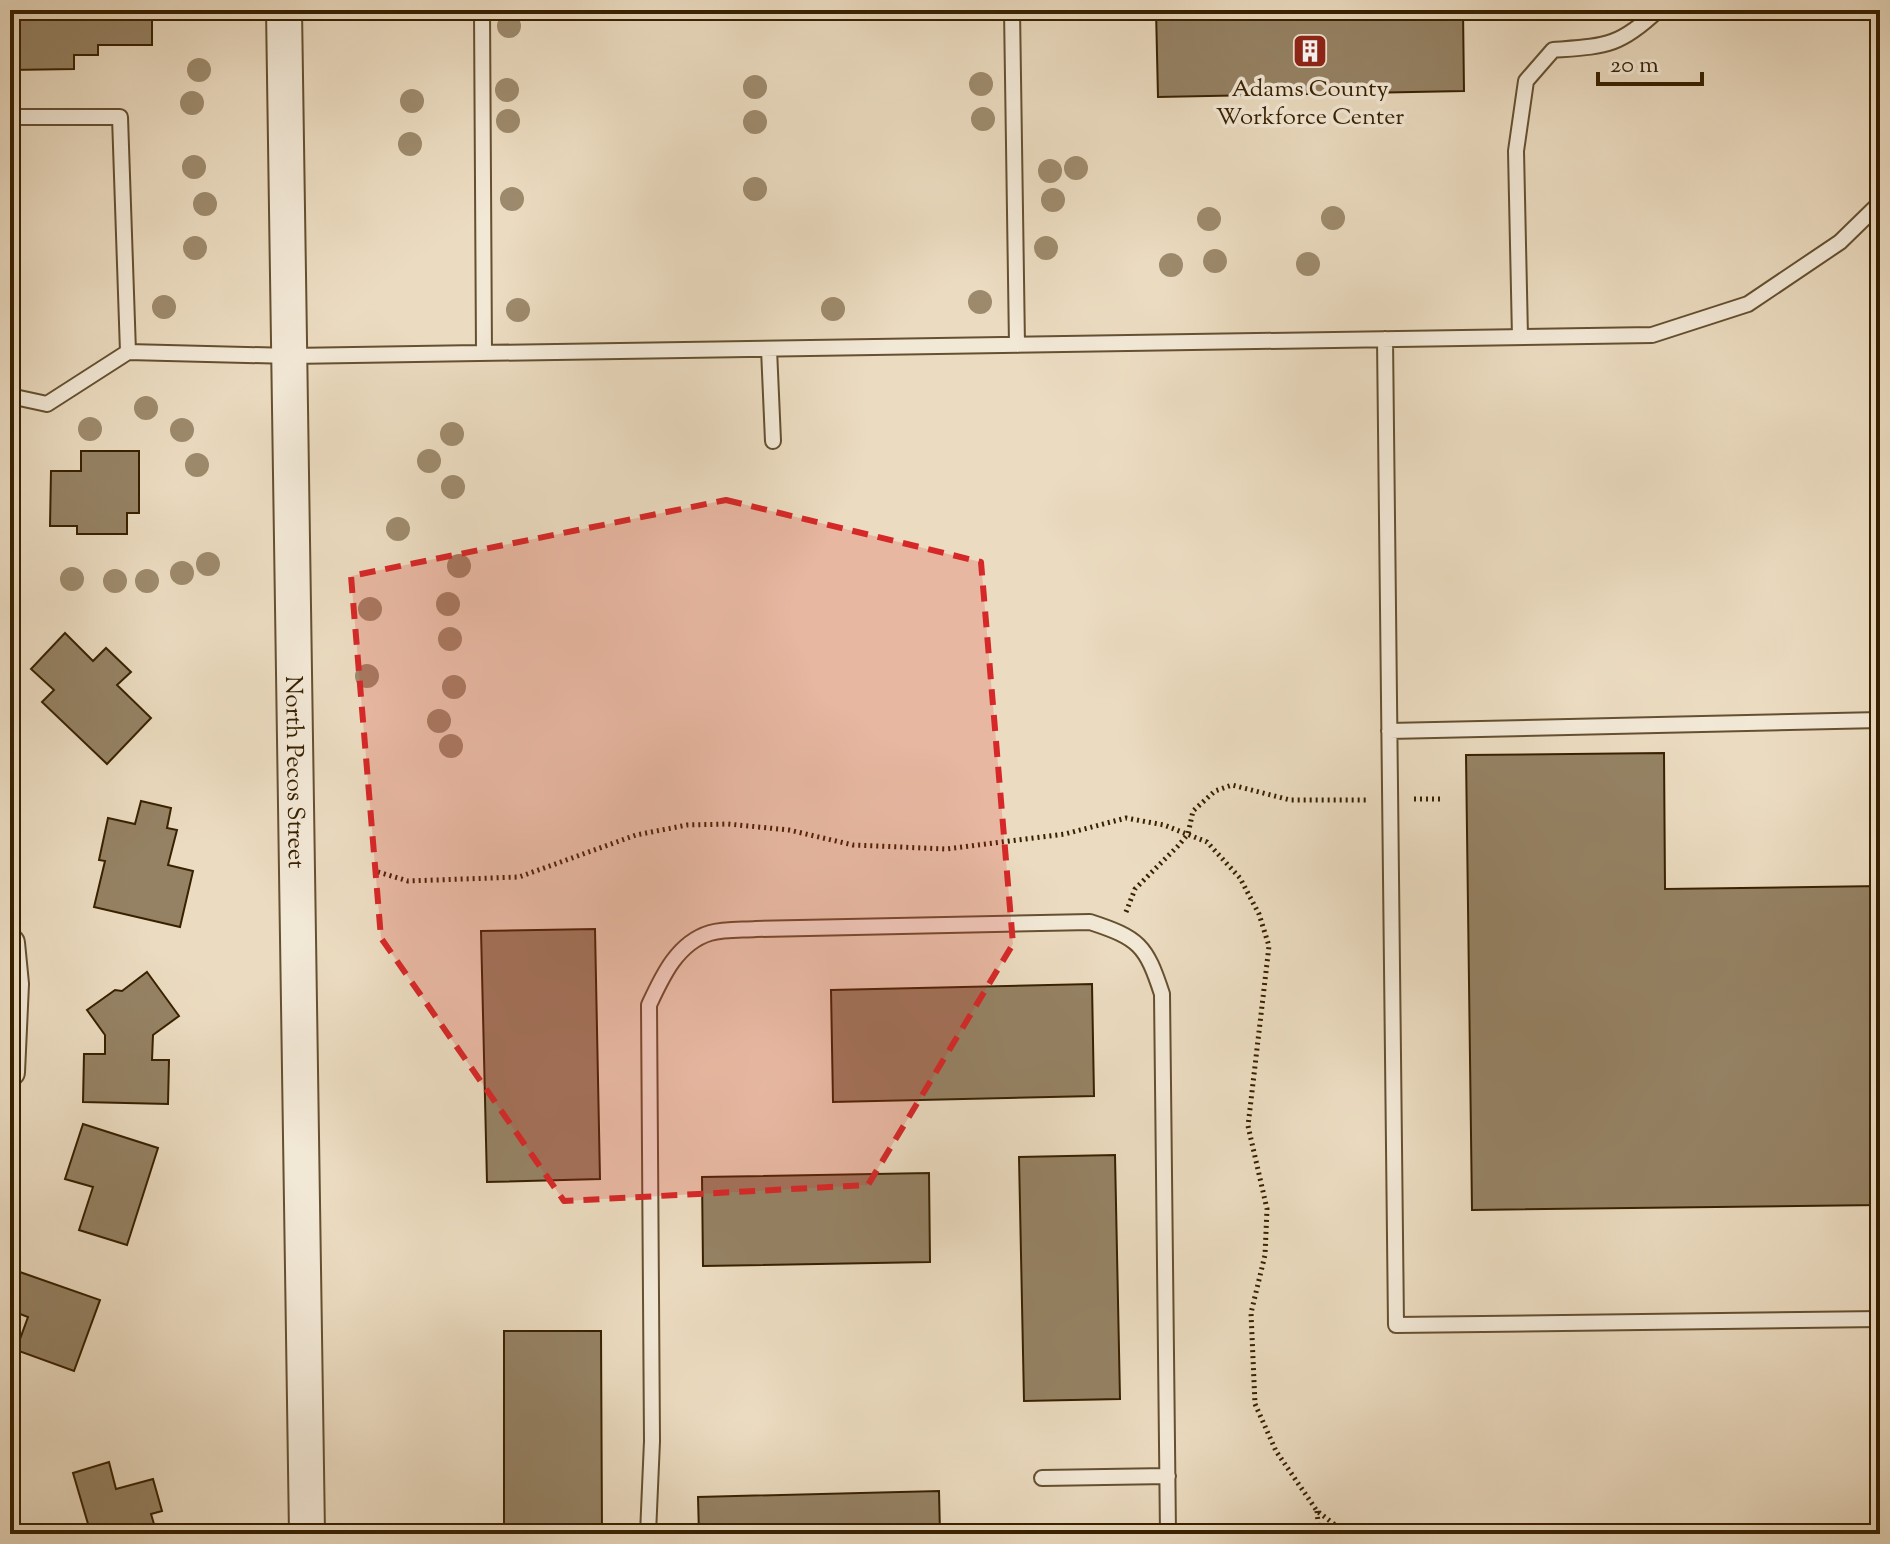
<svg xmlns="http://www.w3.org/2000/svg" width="1890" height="1544" font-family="'Sorts Mill Goudy',serif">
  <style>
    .building { fill: #958264; stroke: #382100; stroke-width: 2 }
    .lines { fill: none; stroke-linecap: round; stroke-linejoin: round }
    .service-casing { stroke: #655030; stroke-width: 18 }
    .minor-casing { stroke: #655030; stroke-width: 32 }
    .tertiary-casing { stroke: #655030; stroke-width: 38 }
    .path { stroke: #382100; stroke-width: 5; stroke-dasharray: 2 4; stroke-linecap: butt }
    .service { stroke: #f2e8d6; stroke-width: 14 }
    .minor { stroke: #f2e8d6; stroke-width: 28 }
    .tertiary { stroke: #f2e8d6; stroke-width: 34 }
    .tree { fill: #9d8a6c }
    .marked { fill: #d62828; fill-opacity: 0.2; stroke: #d62828; stroke-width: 6; stroke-dasharray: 16 10; stroke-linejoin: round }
    .labels { text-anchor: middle; stroke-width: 7; stroke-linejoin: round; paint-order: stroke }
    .poi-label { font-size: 24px; fill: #382100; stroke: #f2e8d6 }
    .street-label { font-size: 24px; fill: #382100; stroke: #f2e8d6 }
  </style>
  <rect width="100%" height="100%" fill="#ebdbc0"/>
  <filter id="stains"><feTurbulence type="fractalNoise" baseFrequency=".0025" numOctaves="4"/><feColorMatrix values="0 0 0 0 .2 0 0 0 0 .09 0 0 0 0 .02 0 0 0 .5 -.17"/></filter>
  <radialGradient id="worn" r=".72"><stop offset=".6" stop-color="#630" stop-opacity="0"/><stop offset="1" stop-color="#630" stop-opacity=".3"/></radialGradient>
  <path class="building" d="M10,10H152V45H98V55H74V69L10,70Z
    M1156,10H1463L1464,91L1158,97Z
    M81,451H139V513H127V534H77V526H50L51,471H81Z
    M65,633L93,661L106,648L131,672L117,685L151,718L107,764L42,702L54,690L31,669Z
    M1664,753L1665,889L1880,886V1205L1472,1210L1466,755Z
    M141,801L171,808L167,828L177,830L168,865L193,871L180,927L94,907L105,861L99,860L108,818L135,824Z
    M595,929L600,1179L487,1182L481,931Z
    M147,972L179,1016L153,1035L152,1060H169L168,1104L83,1102L84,1054H105V1035L87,1010L115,990L122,991Z
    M1092,984L1094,1096L833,1102L831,990Z
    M83,1124L158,1148L127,1245L79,1230L93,1187L65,1179Z
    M1115,1155L1120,1399L1024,1401L1019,1157Z
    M929,1173L930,1262L703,1266L702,1177Z
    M17,1271L100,1300L74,1371L16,1350L28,1317L10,1310V1290Z
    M504,1331H601L602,1534H504Z
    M109,1462L116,1489L153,1479L162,1511L151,1514L157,1534H91L73,1473Z
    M939,1491L940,1534H699L698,1497Z"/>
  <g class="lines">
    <g class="service-casing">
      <path id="service" d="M482,10L484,353
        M1012,10L1017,345
        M10,117H120L128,352
        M1520,337L1516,151L1526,81L1553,50C1605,46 1619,47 1658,10
        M1385,339L1396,1325L1880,1319
        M769,349L773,441
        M10,396L47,404L128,352L291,356L1652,335L1748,304L1840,242L1880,203
        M1389,731L1880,720
        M1042,1478L1168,1476
        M648,1534L652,1441L649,1005C662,977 677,943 710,933C724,929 742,930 756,929L1090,922C1139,938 1146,945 1162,994L1168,1534"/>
    </g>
    <g class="minor-casing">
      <path id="minor" d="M10,943L14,984L10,1072"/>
    </g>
    <g class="tertiary-casing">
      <g id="tertiary">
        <path id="s1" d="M284,10L307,1534"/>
      </g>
    </g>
    <path class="path" d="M1414,799H1444
      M378,872L408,881L519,877L636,835L687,825L728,824L789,830L853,845L946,849L1065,834L1126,818L1164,825L1207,842L1240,878L1259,914L1269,946L1248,1126L1267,1209L1265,1255L1251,1313L1255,1404L1276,1451L1317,1511L1347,1534
      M1126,912L1135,889L1178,846L1188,834L1193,811L1215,791L1232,785L1290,800H1368
      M1317,1511L1319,1534
      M1672,1534L1804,1530L1857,1534"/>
    <use href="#service" class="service"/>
    <use href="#minor" class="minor"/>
    <use href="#tertiary" class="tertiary"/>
  </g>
  <g class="tree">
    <circle cx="509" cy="26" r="12"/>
    <circle cx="199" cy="70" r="12"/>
    <circle cx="981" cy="84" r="12"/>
    <circle cx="755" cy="87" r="12"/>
    <circle cx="507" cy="90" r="12"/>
    <circle cx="412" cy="101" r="12"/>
    <circle cx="192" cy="103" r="12"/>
    <circle cx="983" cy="119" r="12"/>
    <circle cx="508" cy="121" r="12"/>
    <circle cx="755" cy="122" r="12"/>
    <circle cx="410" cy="144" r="12"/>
    <circle cx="194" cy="167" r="12"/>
    <circle cx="1076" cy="168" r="12"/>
    <circle cx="1050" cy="171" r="12"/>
    <circle cx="755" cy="189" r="12"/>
    <circle cx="512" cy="199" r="12"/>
    <circle cx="1053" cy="200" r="12"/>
    <circle cx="205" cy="204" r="12"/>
    <circle cx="1333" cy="218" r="12"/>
    <circle cx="1209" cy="219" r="12"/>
    <circle cx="195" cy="248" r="12"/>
    <circle cx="1046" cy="248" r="12"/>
    <circle cx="1215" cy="261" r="12"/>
    <circle cx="1308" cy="264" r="12"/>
    <circle cx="1171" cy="265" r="12"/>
    <circle cx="980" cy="302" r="12"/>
    <circle cx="164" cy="307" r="12"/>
    <circle cx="833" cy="309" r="12"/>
    <circle cx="518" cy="310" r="12"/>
    <circle cx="146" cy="408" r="12"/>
    <circle cx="90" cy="429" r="12"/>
    <circle cx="182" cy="430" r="12"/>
    <circle cx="452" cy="434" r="12"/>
    <circle cx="429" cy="461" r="12"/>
    <circle cx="197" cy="465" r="12"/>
    <circle cx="453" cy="487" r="12"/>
    <circle cx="398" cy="529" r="12"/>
    <circle cx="208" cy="564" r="12"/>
    <circle cx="459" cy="566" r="12"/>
    <circle cx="182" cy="573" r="12"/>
    <circle cx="72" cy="579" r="12"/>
    <circle cx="115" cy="581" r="12"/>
    <circle cx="147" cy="581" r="12"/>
    <circle cx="448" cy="604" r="12"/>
    <circle cx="370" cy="609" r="12"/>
    <circle cx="450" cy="639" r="12"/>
    <circle cx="367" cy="676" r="12"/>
    <circle cx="454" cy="687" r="12"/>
    <circle cx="439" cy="721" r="12"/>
    <circle cx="451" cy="746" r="12"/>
  </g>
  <path class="marked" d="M726,500L981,562L1013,944L868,1185L564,1201L381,938L351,576Z"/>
  <defs>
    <g id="building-square" transform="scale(1.8)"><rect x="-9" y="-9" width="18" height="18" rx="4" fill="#8f2418" stroke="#f2e8d6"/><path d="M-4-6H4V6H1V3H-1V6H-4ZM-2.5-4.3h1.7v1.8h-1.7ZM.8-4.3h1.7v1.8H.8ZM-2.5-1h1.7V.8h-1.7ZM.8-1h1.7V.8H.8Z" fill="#fff"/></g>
  </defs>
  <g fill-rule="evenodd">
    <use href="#building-square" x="1310" y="51"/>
  </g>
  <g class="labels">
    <g class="poi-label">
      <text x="1310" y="96">Adams County<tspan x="1310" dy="28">Workforce Center</tspan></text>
    </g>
    <g class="street-label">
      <text dy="8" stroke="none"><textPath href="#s1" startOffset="762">North Pecos Street</textPath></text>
    </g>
  </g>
  <rect width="1890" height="1544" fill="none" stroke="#ebdbc0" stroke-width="40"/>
  <rect x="12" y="12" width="1866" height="1520" fill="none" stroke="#382100" stroke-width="4"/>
  <rect x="20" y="20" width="1850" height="1504" fill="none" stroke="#382100" stroke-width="2"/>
  <path d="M1598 72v12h104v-12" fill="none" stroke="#382100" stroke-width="4"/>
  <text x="1610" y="72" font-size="24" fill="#382100" stroke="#f2e8d6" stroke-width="6" paint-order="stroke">20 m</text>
  <rect width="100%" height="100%" filter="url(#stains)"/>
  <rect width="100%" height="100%" fill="url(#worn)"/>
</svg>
